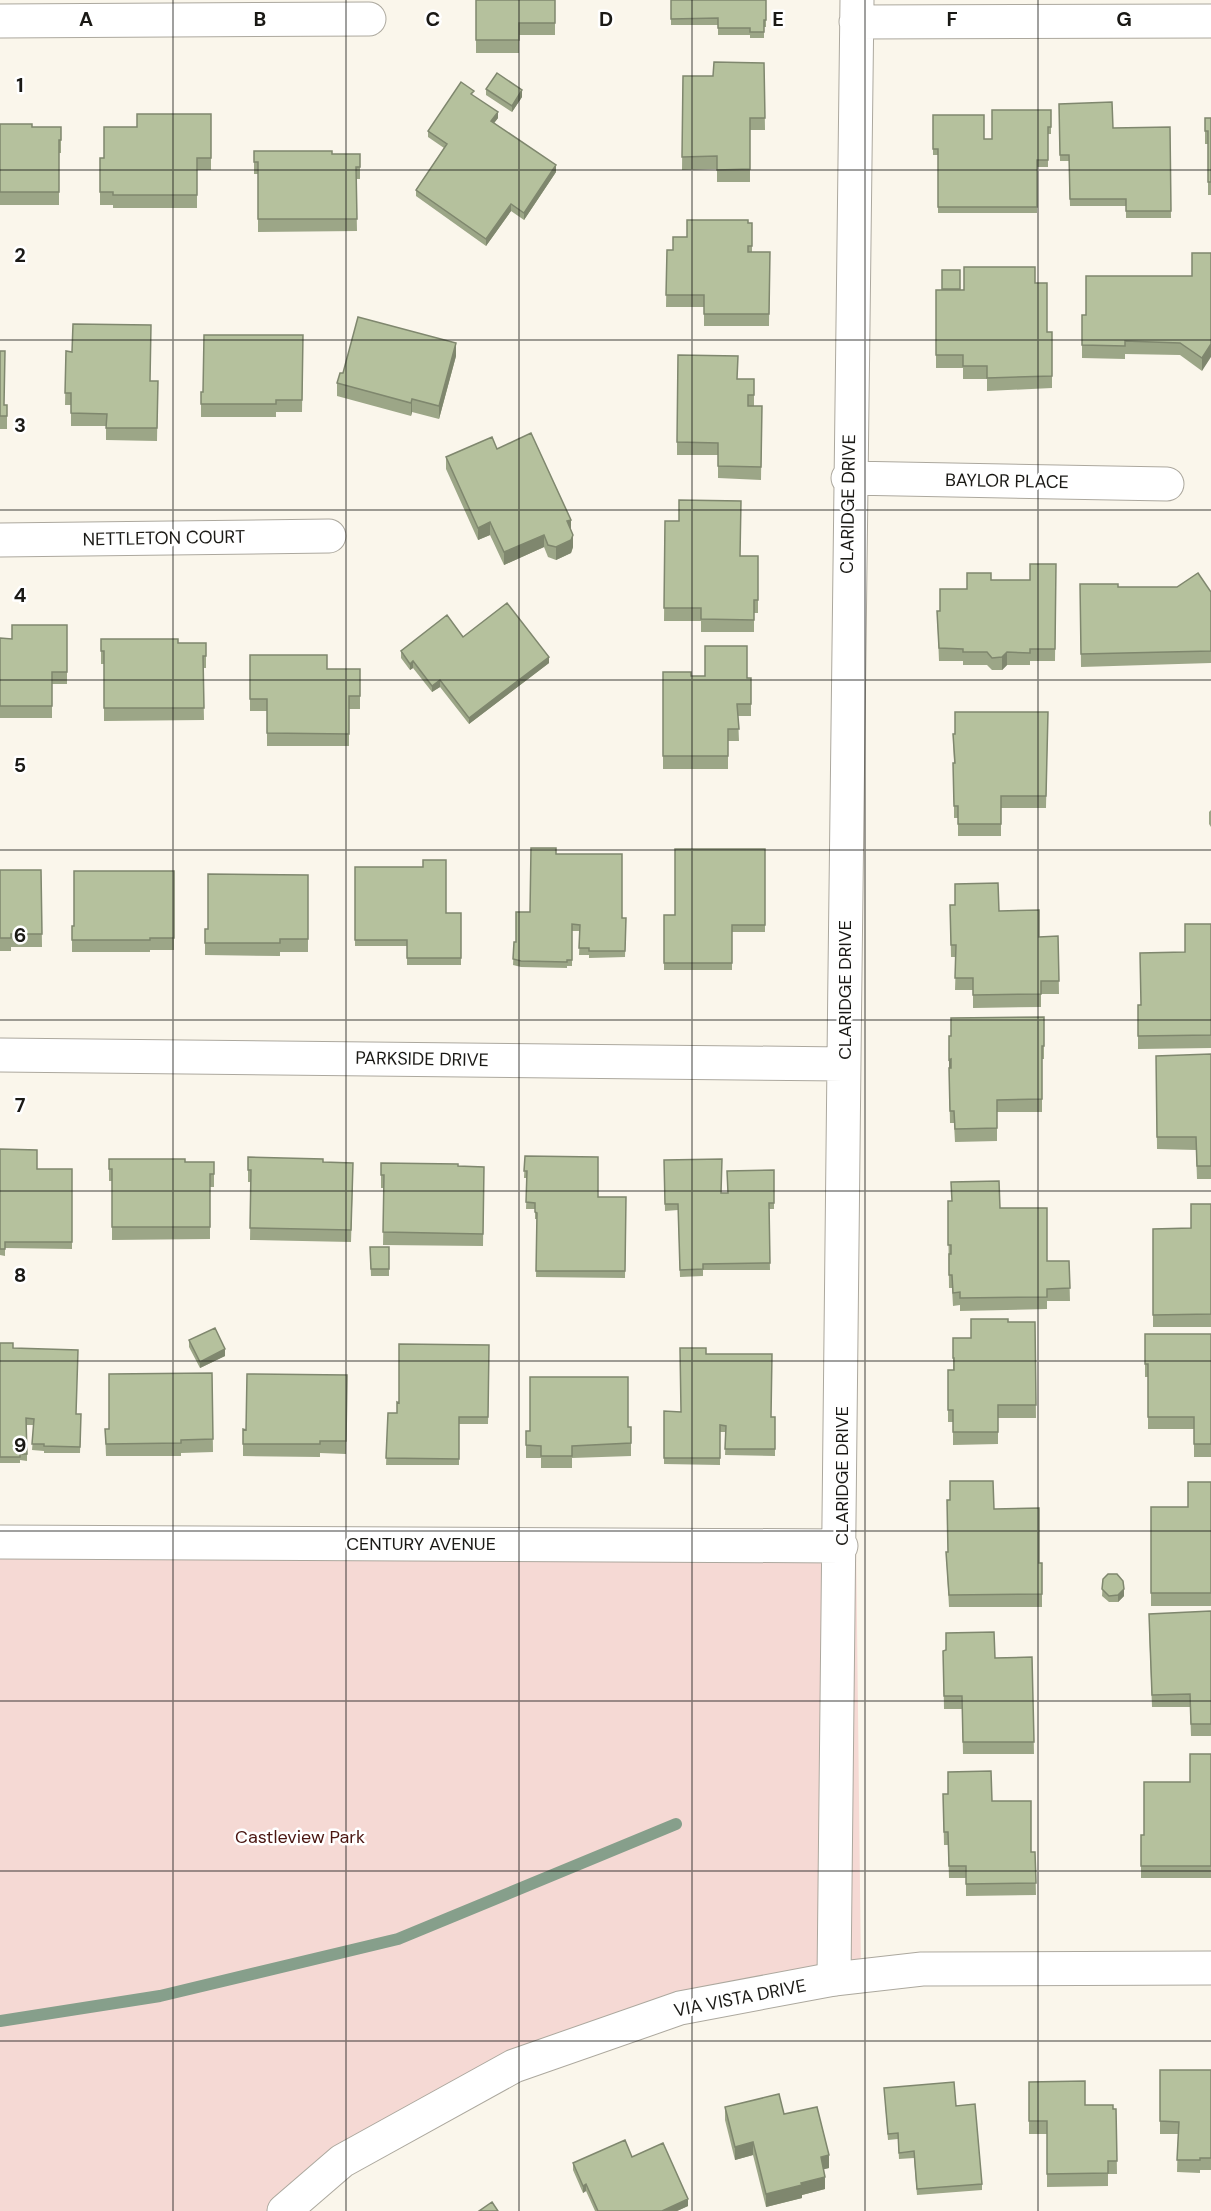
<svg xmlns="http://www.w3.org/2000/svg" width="1211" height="2211" font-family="'DM Sans',sans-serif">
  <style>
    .green { fill: #f5d9d4 }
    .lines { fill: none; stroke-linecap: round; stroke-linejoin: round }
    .stream { stroke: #869f8b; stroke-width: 12 }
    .street-casing { stroke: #aca89e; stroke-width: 35 }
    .secondary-casing { stroke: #aca89e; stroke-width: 35 }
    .street { stroke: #fff; stroke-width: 33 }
    .secondary { stroke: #fff; stroke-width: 33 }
    .wall { fill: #9ca687 }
    .shaded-wall { fill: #7f876e }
    .building { fill: #b5c19d; stroke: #7f876e; stroke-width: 1.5 }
    .grid { fill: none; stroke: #1a1915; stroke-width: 1.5; stroke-opacity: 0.55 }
    .labels { text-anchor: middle; stroke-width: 5; stroke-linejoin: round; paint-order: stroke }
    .street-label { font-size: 18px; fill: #1a1915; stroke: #fff }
    .park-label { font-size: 18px; fill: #4a1510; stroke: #fff }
    .grid-label { font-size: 20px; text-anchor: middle; font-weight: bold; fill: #1a1915; stroke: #fff; stroke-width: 5; stroke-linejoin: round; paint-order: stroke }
  </style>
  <rect width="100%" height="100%" fill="#faf6eb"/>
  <path class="green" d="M0,1535L856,1536L861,1974L489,2076L294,2211H0Z"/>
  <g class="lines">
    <path class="stream" d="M0,2021L160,1996L398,1939L676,1824"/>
    <g class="street-casing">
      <path id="street" d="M0,21L369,19
        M856,22L1211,21
        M848,478L1167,484
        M0,540L329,536
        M0,1055L844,1064
        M0,1542L841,1546
        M834,1979C845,1319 844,660 857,0"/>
    </g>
    <g class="secondary-casing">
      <path id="secondary" d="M284,2211L342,2161L514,2066L680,2008L834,1979L922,1969L1211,1968"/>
    </g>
    <use href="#street" class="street"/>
    <use href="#secondary" class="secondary"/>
  </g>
  <path class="wall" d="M476,0H555V35H519V53H476Z
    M671,0H766V27H764V38H750V35H718V25H671Z
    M764,63L765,130H750V182H717V169L682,170L683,76H713Z
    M486,89L522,97L512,112L486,95Z
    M474,96L498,118L494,123L556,172L524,220L511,211L486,246L416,196V190L444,148L428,137V131Z
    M1059,104L1113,128L1170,127L1171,218H1126V206H1070L1069,161H1060Z
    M1051,110V134H1048V167H1037V213H938V155H933V115L984,139H992Z
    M211,114V170H197V208H113V205H100V158H104Z
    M1205,118H1211V195H1208V144H1205Z
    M0,124L32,127H61V153H59V205H0Z
    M254,151L332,154H360V179H356L357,231L258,232V174H254Z
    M748,223H752V252H770L769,326H704V307H666L667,250H673L687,237Z
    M1211,253L1202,371L1180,355L1125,354V359L1082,358V315H1086L1192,276Z
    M1035,283L1047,332H1052V388L987,391V379H963V368H936V290H960Z
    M303,335L302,412H276V417H201V392H203Z
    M0,351L4,405H7V429H0Z
    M66,351L151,381H158L157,441L106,440V426H71V405H65Z
    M456,356L439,419L412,412L411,416L337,396V383L343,373Z
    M737,379H754V406H762L761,480L718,478V455H677V442Z
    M497,449L571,530L573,547L571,553L556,560L548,557L544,547L504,565L490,535L478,540L446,469V457Z
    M665,521L740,556H758V613H754V632H701V621H664Z
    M1056,564L1055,661H1030V665H1007L1002,670H992L987,665H963V661H939L937,611H940L967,589L991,580H1030Z
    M1080,584L1118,587L1211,592V663L1081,667Z
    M67,625V684H52V718H0V638L12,639Z
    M463,637L549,663L469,724L440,687L432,692L413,668L410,670L401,658V651Z
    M101,639L178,643H206V668H203L204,720L104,721V664H101Z
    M250,655L327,669H360V709H349V746H267V711H250Z
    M663,672L691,676L751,678V716H738L739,741H728V769H663Z
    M1048,712L1046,808H1001V836H958V818H954V763L953,734Z
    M1211,810V827L1209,824V812Z
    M765,849V932H732V970H664V915H675Z
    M556,854L622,918H626L625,957L589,958V955H579L580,931H572V966H567V968L521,967L513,965L514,942H516Z
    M355,867H423L446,913H461V965H407V946H355Z
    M0,870H41L42,947H11V951H0Z
    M174,871V950H150V952H72V926H74Z
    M308,875V952H280V956L205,955V929H208Z
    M950,905L999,911L1039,937L1058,936L1059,994H1041V1007L973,1008V990H955L956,957H951Z
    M1211,924V1048L1138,1049V1005H1140Z
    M1044,1017V1059H1042V1112H997V1141L955,1142L954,1123H950L949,1073Z
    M1211,1054V1179H1197L1196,1150L1157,1149L1156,1056Z
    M0,1149L37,1169H72V1249L5,1248V1256L0,1255Z
    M525,1156L598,1197H626L625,1278L536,1277L537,1219H535V1209H526L527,1178H524Z
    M248,1157L323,1162L353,1175L351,1242L250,1240L251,1182H248Z
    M109,1159L185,1162H214V1187H210V1239L112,1240V1181H109Z
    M664,1160L721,1193H728L774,1170V1209H769L770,1270H703V1276L680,1277L678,1210L665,1211Z
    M381,1163L484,1167L483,1246L383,1245L384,1188H381Z
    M948,1201L1000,1208L1047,1261H1069L1070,1301H1047V1309L960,1311V1305L953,1306L952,1288H949Z
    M1211,1204V1327H1153V1229L1191,1228Z
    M370,1247H389V1276H371Z
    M1008,1322H1035L1036,1418H998V1444L953,1445V1422H948V1370H953V1338H971Z
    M1145,1334H1211V1457H1194V1429H1148V1377H1145Z
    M189,1340L225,1356L200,1368L189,1347Z
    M0,1343L13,1348L76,1414H81L80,1453H44V1451L32,1450L34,1425H27V1461L20,1460V1463H0Z
    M489,1345L488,1424H459V1465H386L388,1413H397L399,1403Z
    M706,1354L771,1417H775V1456L725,1455L726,1432H720V1465L664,1464V1411L681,1412Z
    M212,1373L213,1452L181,1453V1456H106L105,1429H109Z
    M347,1375L346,1454L320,1453V1457L243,1456V1429L246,1430Z
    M631,1427V1456L572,1458V1468H541V1458H526V1431Z
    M1211,1482V1606H1151V1507H1188Z
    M994,1509L1039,1563H1042V1607H949L946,1552H948Z
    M1103,1579L1124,1596L1118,1602H1109L1102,1596Z
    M1211,1611V1736H1191L1190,1707H1152L1149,1627Z
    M943,1651L995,1658L1032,1657L1034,1754H963L962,1709H944Z
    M1211,1754V1878H1141V1835H1144L1190,1782Z
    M943,1794L992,1801L1031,1852H1035L1036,1895L966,1896V1878H949L948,1845H944Z
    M1160,2070H1211V2170H1200V2173L1177,2172L1178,2134H1160Z
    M1029,2082L1085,2105L1116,2109L1117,2174H1108V2186L1047,2187V2134H1029Z
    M884,2088L956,2106L982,2184V2190L917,2195L914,2158L899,2159L898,2139L888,2140Z
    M725,2107L784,2114L829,2168L823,2169L825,2189L802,2195V2198L766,2207L753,2155L735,2160L725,2120Z
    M632,2157L688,2206L677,2211H595L586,2191L583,2193L573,2170V2163Z"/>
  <path class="shaded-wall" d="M522,90V97L512,112V106Z
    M498,112V118L491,127V121Z
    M556,165V172L524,220V213Z
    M511,204V211L486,246V239Z
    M456,343V356L439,419V406Z
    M1211,344V357L1202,371V358Z
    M412,399V412L411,416V403Z
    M571,520V532L567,521Z
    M490,522V535L478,540V528Z
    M544,535V547L504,565V552Z
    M573,535V547L571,553L556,560V547Z
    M1007,652V665L1002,670V657Z
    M549,657V663L469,724V718Z
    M413,661V668L410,670V664Z
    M440,680V687L432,692V686Z
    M951,1059V1072L949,1073V1060Z
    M225,1349V1356L200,1368V1362Z
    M1124,1589V1596L1118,1602V1595Z
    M753,2142V2155L735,2160V2147Z
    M829,2155V2168L821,2170V2157Z
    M825,2177V2189L802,2195V2198L766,2207V2194L801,2183Z
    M586,2184V2191L583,2193V2186Z
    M688,2199V2206L677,2211H662Z"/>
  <path class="building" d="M476,0H555V23H519V40H476Z
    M671,0H766V20H764V32H750V28H718V18L671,19Z
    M714,62L764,63L765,118H750V169L717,170V156L682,157L683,76H713Z
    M497,73L522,90L512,106L486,89Z
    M461,82L474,91L471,94L498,112L491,121L556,165L524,213L511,204L486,239L416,190L447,144L428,131Z
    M1112,102L1113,128L1170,127L1171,211H1126V199H1070L1069,155H1060L1059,104Z
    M992,110H1051V127H1048V160H1037V207H938V149H933V115H984V139H992Z
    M137,114H211V158H197V195H113V192H100V158H104V127H137Z
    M1205,118H1211V182H1208V131H1205Z
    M0,124H32V127H61V140H59V192H0Z
    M254,151H332V154H360V167H356L357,219H258V162H254Z
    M687,220H748V223H752V246H748V252H770L769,314H704V295H666L667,250H673V237H687Z
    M1192,253H1211V344L1202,358L1180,343L1125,341V346L1082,345V315H1086V276H1192Z
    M964,267H1035V283H1047V332H1052V376L987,378V366H963V355H936V290H964Z
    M942,270H960V289H942Z
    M358,317L456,343L439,406L412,399L411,403L337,383L340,373H343Z
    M73,324L151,325L150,381H158L157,428H106L107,414L71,413V393H65L66,351L72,352Z
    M204,335H303L302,400H276V404H201V392H203Z
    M0,351H5L4,405H7V416H0Z
    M678,355L738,356L737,379H754V395H748V406H762L761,467L718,466V443L677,442Z
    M531,433L571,520L567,521L573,535L571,540L556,547L548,545L544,535L504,552L490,522L478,528L446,457L492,437L497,449Z
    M679,500L741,501L740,556H758V600H754V620L701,619V608H664L665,521H679Z
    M1030,564H1056L1055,649H1030V653L1007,652L1002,657L992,658L987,652H963V649L939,648L937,611H940V589H967V573H991V580H1030Z
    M1198,573L1211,592V651L1081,654L1080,584H1118V587H1177Z
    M507,603L549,657L469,718L440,680L432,686L413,661L410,664L401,651L447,615L463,637Z
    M12,625H67V672H52V706H0V638L12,639Z
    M101,639H178V643H206V656H203L204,708H104V651H101Z
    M705,646H747V678H751V704H737L739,729H728V756H663V672H691V676H705Z
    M250,655H327V669H360V696H349V734L267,733V699H250Z
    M955,712H1048L1046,796H1001V824H958V806H954L953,763H955L953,734H955Z
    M531,848H556V854H622V918H626L625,951H589V948H579L580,925L572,924V960H567V962L521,961L513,959L514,942H516V912H530Z
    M675,849H765V925H732V963H664V915H675Z
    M423,860H446V913H461V958H407V940H355V867H423Z
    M0,870H41L42,934H11V938H0Z
    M74,871H174V938H150V940H72V926H74Z
    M208,874L308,875V939H280V943H205V929H208Z
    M998,883L999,911L1039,910V937L1058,936L1059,981H1041V994L973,995V978H955L956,945H951L950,905H955V884Z
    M1185,924H1211V1035L1138,1036V1005H1141L1140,953L1185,952Z
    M1044,1017V1046H1042V1099L997,1100V1128L955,1129L954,1111H950L949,1068H951V1059L949,1060V1036H951V1018Z
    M1211,1054V1166H1197L1196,1137H1157L1156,1056Z
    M0,1149L37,1150V1169H72V1242H5V1249H0Z
    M525,1156L598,1157V1197H626L625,1271H536L537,1213L535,1212V1203L526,1202L527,1171H524Z
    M248,1157L323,1159V1162L353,1163L351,1230L250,1228L251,1170H248Z
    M109,1159H185V1162H214V1174H210V1227H112V1169H109Z
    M722,1159L721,1193H728L727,1171L774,1170V1203H769L770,1263L703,1264V1269L680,1270L678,1204H665L664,1160Z
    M381,1163L458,1164V1166L484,1167L483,1234L383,1232L384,1175H381Z
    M999,1181L1000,1208H1047V1261H1069L1070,1288L1047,1289V1297L960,1298V1292L953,1293L952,1275H949V1254H951V1245H948V1201H952L951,1182Z
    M1191,1204H1211V1314L1153,1315V1229L1191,1228Z
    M370,1247H389V1269H371Z
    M971,1319H1008V1322H1035L1036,1405H998V1432H953V1410H948V1370H954V1358H953V1338H971Z
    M215,1328L225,1349L200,1362L189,1340Z
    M1145,1334H1211V1444H1194V1417H1148V1364H1145Z
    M0,1343H13V1348L78,1350L76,1414H81L80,1447L44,1446V1444H32L34,1419L26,1418L27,1454H20V1457H0Z
    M399,1344L489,1345L488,1417H459V1459L386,1458L388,1413H397V1402L399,1403Z
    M680,1348H706V1354H772L771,1417H775V1449H725L726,1426L720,1425V1458H664V1411L681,1412Z
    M212,1373L213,1439L181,1440V1443L106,1444L105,1429H109V1374Z
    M247,1374L347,1375L346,1441H320V1444H243V1429L246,1430Z
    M530,1377H628V1427H631V1443L572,1446V1456H541V1446L526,1445V1431H530Z
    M950,1481H993L994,1509L1039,1508V1563H1042V1594L949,1595L946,1552H948L947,1500H950Z
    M1188,1482H1211V1593H1151V1507H1188Z
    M1108,1574H1117L1123,1581L1124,1589L1118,1595L1109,1596L1102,1589L1103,1579Z
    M1211,1611V1724H1191L1190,1694L1152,1695L1149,1614Z
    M994,1632L995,1658L1032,1657L1034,1742H963L962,1696H944L943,1651L946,1650V1633Z
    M1190,1754H1211V1866H1141V1835H1144V1782H1190Z
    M991,1771L992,1801H1031V1852H1035L1036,1883L966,1884V1866H949L948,1832H944L943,1794H948V1772Z
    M1160,2070H1211V2158H1200V2160H1177L1179,2122L1160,2121Z
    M1085,2081V2105H1113V2109H1116L1117,2161H1108V2173L1047,2174V2121H1029V2082Z
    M954,2082L956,2106L975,2104L982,2184L917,2189L914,2151L899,2153L898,2133L888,2134L884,2088Z
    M779,2094L784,2114L817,2107L829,2155L821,2157L825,2177L801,2183L802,2185L766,2194L753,2142L735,2147L725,2107Z
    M625,2140L632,2157L663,2143L688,2199L662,2211H598L586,2184L583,2186L573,2163Z
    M492,2202L498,2211H479Z"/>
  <path class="grid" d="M173,0V2211M346,0V2211M519,0V2211M692,0V2211M865,0V2211M1038,0V2211M0,170H1211M0,340H1211M0,510H1211M0,680H1211M0,850H1211M0,1020H1211M0,1191H1211M0,1361H1211M0,1531H1211M0,1701H1211M0,1871H1211M0,2041H1211"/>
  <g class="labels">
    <g class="street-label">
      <text transform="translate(1007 481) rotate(1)" y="6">BAYLOR PLACE</text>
      <text transform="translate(848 504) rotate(-89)" y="6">CLARIDGE DRIVE</text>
      <text transform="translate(164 538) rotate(-1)" y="6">NETTLETON COURT</text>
      <text transform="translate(845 990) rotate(-90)" y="6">CLARIDGE DRIVE</text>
      <text transform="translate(422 1059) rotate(1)" y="6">PARKSIDE DRIVE</text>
      <text transform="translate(842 1476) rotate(-90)" y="6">CLARIDGE DRIVE</text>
      <text x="421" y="1550">CENTURY AVENUE</text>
      <text transform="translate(740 1998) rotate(-11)" y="6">VIA VISTA DRIVE</text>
    </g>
    <g class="park-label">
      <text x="300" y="1843">Castleview Park</text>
    </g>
  </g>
  <g class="grid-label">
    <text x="86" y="26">A</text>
    <text x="260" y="26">B</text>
    <text x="433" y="26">C</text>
    <text x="606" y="26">D</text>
    <text x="778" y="26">E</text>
    <text x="952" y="26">F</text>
    <text x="1124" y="26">G</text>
    <text x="20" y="92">1</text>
    <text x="20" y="262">2</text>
    <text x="20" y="432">3</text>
    <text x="20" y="602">4</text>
    <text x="20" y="772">5</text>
    <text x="20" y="942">6</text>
    <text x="20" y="1112">7</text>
    <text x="20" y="1282">8</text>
    <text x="20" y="1452">9</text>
  </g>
</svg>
